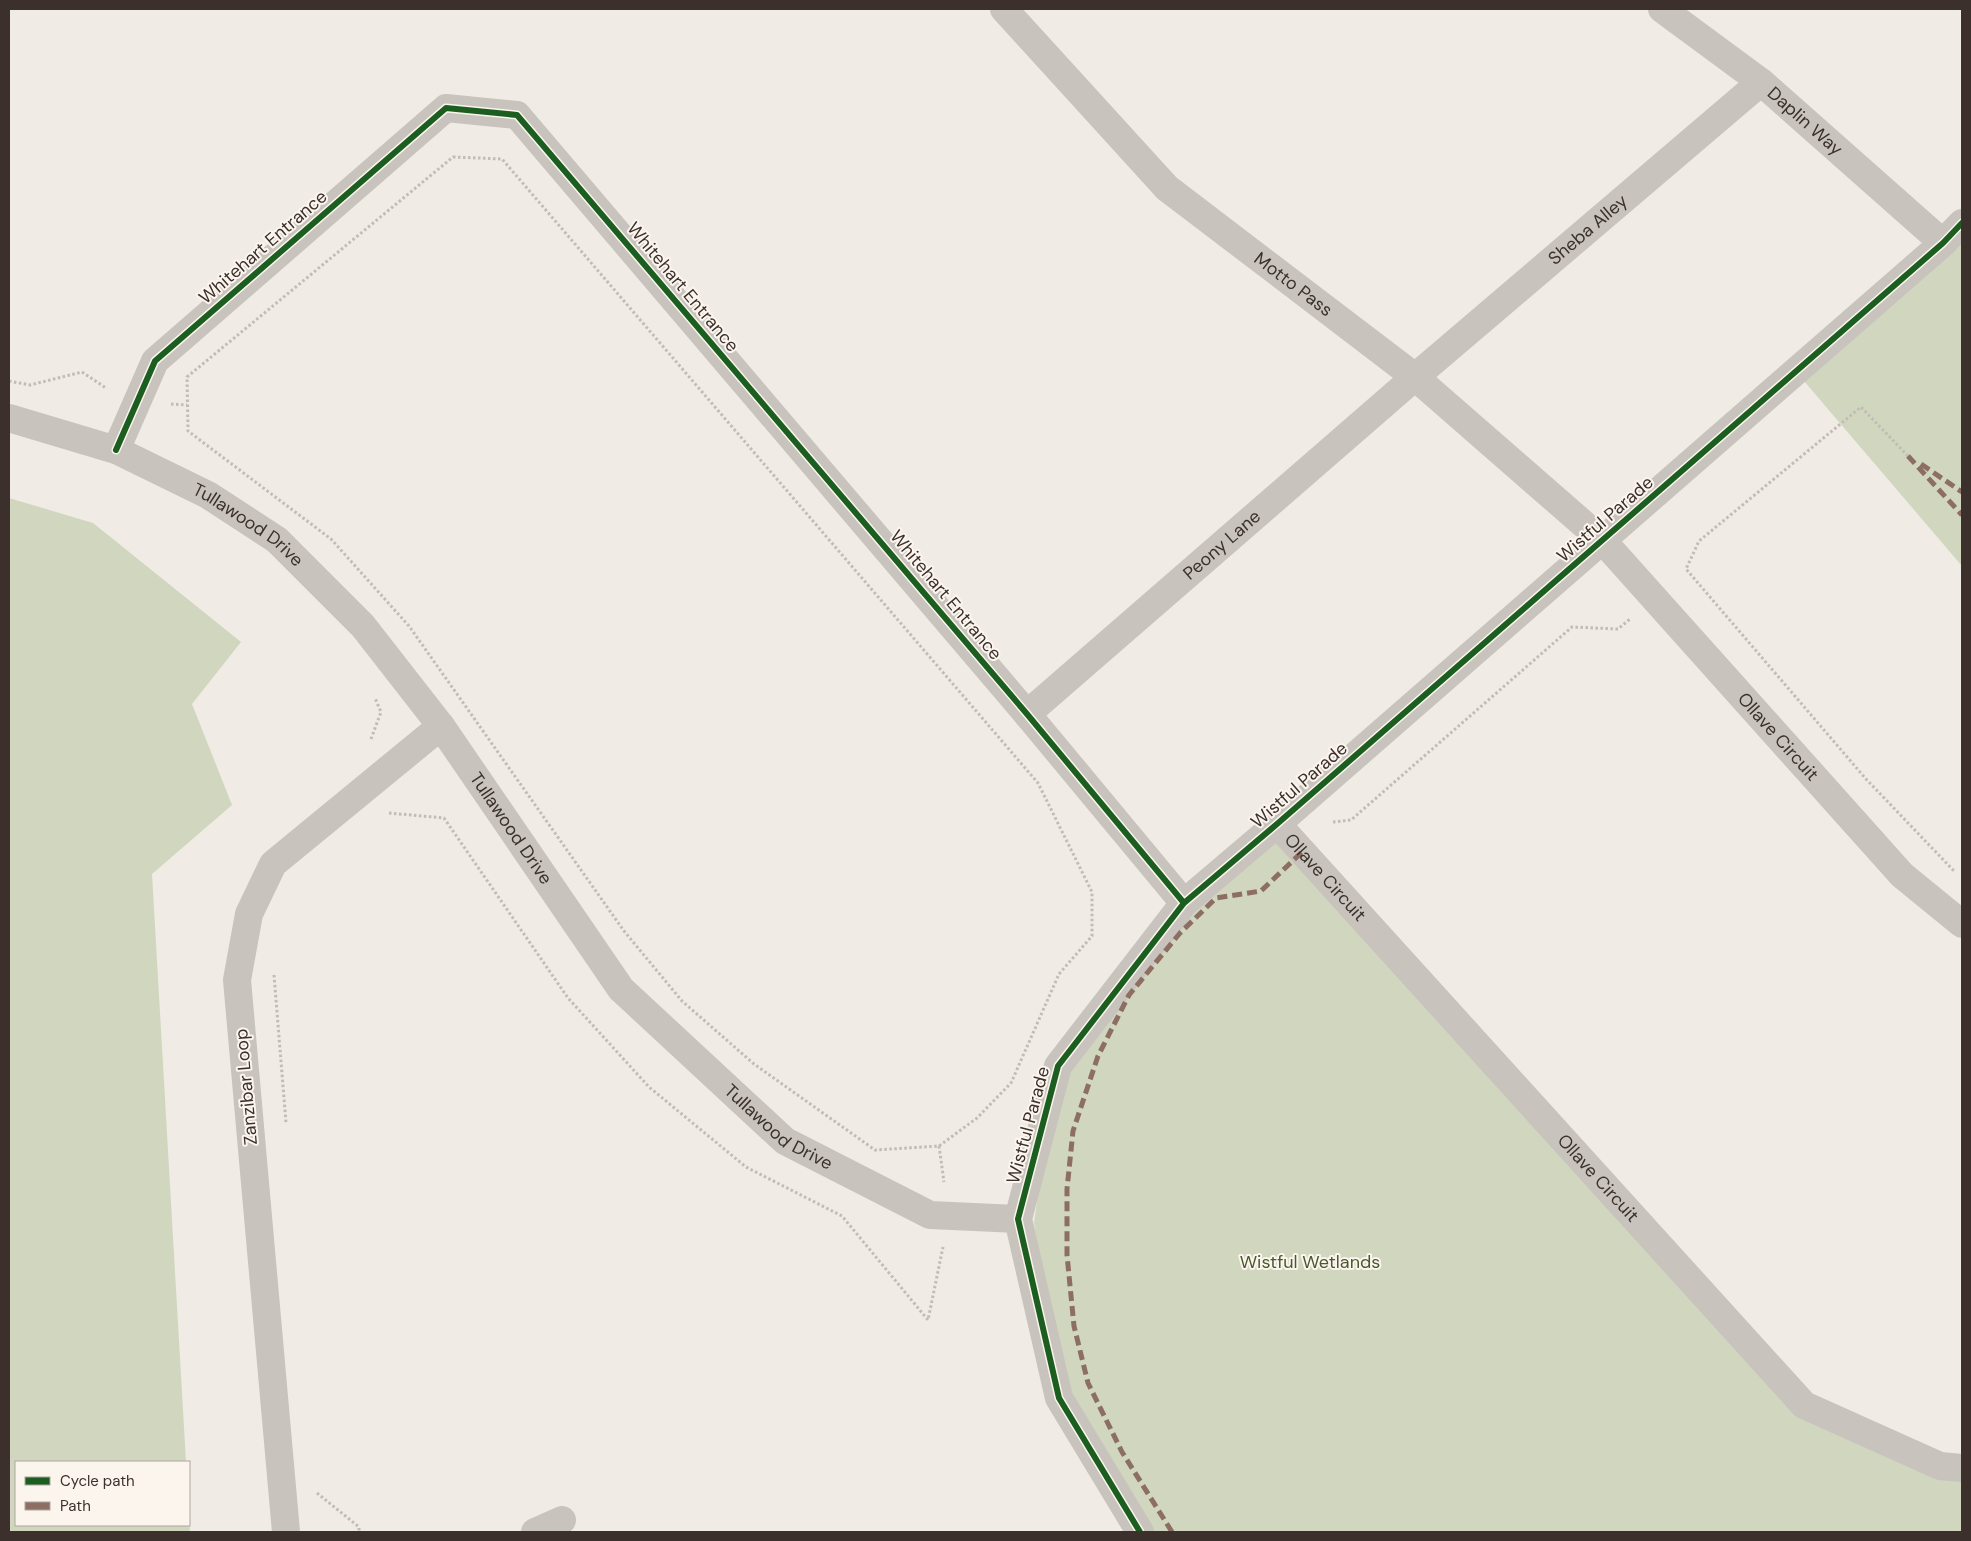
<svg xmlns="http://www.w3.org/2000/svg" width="1971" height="1541" font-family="'DM Sans',sans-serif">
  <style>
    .green { fill: #d1d6bf }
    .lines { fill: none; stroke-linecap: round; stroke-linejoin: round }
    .path { stroke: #c2bbb6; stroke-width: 3; stroke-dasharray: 2.5 2.5; stroke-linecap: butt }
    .minor { stroke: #c9c3be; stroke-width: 28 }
    .quiet { stroke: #8d6e63; stroke-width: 5; stroke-dasharray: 10 5; stroke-linecap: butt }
    .cycleway-casing { stroke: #fbf5ee; stroke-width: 9 }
    .cycleway { stroke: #1b5e20; stroke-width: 6 }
    .labels { text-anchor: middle; stroke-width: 4; stroke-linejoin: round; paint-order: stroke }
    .street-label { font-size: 18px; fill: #3b302b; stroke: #fbf5ee }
    .park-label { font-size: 18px; fill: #4a5a2e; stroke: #fbf5ee }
  </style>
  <rect width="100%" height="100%" fill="#f0ebe5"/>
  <path class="green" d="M1962,232V566L1798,374Z
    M9,498L93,523L241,642L192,704L232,805L152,874L186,1462H16V1525H189V1517L190,1532H9Z
    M1277,825L1805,1409L1962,1469V1532H1139L1057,1395L1034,1222L1058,1061L1190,902Z"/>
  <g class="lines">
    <path class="path" d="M453,157L502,159L1038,783L1092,892V936L1059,974L1011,1083L977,1118L939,1146L875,1150L754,1064L682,1001L624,931L409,626L331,539L188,431L187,377Z
      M9,381L30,385L82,372L106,388
      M171,404L187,405
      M1908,456L1861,407L1699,541L1686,569L1866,779L1954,871
      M371,739L381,712L375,698
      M389,813L444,818L568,998L649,1087L746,1167L842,1216L928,1320L943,1247
      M1333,822L1351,820L1572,627L1618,629L1630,619
      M274,975L286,1123
      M939,1146L944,1182
      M317,1493L359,1527V1532"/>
    <g class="minor">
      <path id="s1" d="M1004,9L1167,188L1415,377L1603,541L1902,875L1962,924"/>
      <path id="s2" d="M1662,9L1761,82L1943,243"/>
      <path id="s3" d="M9,418L116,450L208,495L277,540L363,626L441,726L621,989L785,1141L930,1215L1018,1219"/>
      <path d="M116,450L155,361L446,108L517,115L1027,714L1184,903"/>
      <path id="s4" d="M1027,714L1415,377L1761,82"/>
      <path id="s5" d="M1277,824L1804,1405L1940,1466L1962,1468"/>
      <path d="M286,1532L237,980L249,914L273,864L441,726"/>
      <path d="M535,1532L562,1520"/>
      <path d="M1140,1532L1059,1398L1018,1219L1058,1066L1184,903L1277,824L1943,243L1962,223"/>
    </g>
    <path class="quiet" d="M1908,456L1962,515
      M1921,464L1962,492
      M1172,1532L1122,1452L1088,1383L1074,1326L1067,1255V1189L1073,1131L1098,1056L1129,995L1180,933L1216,898L1261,891L1302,852"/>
    <g class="cycleway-casing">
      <path id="cycleway" d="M116,450L155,361L446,108L517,115L1027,714L1184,903
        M1140,1532L1059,1398L1018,1219L1058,1066L1184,903L1277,824L1943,243L1962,223"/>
    </g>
    <use href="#cycleway" class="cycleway"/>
  </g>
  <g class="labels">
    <g class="street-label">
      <text dy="6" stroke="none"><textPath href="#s2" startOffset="182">Daplin Way</textPath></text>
      <text dy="6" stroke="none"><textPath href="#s4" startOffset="741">Sheba Alley</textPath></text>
      <text transform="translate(263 247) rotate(-41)" y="6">Whitehart Entrance</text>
      <text dy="6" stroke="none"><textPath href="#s1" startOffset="401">Motto Pass</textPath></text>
      <text transform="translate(683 287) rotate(50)" y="6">Whitehart Entrance</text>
      <text transform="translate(1605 519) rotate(-41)" y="6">Wistful Parade</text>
      <text dy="6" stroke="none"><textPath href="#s3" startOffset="264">Tullawood Drive</textPath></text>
      <text dy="6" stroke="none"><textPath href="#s4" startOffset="258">Peony Lane</textPath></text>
      <text transform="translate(946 595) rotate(50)" y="6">Whitehart Entrance</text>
      <text dy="6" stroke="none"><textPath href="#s1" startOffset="1066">Ollave Circuit</textPath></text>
      <text transform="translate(1299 785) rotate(-41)" y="6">Wistful Parade</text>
      <text dy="6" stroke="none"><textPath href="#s3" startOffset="669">Tullawood Drive</textPath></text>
      <text dy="6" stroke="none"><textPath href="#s5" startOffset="72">Ollave Circuit</textPath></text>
      <text transform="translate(246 1087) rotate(-95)" y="6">Zanzibar Loop</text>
      <text dy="6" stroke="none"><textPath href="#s3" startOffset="1074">Tullawood Drive</textPath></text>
      <text transform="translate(1028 1125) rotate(-75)" y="6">Wistful Parade</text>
      <text dy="6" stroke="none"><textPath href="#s5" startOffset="478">Ollave Circuit</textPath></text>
    </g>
    <g class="park-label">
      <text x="1310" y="1268">Wistful Wetlands</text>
    </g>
  </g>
  <rect width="1971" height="1541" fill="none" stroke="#3b302b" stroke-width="20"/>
  <rect x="15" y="1461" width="175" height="65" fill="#fbf5ee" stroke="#aea6a0"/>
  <rect x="25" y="1477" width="25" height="8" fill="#1b5e20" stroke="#aea6a0"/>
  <text x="60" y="1486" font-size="15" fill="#3b302b">Cycle path</text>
  <rect x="25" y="1502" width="25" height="8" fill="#8d6e63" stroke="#aea6a0"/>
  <text x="60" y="1511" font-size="15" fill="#3b302b">Path</text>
</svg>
